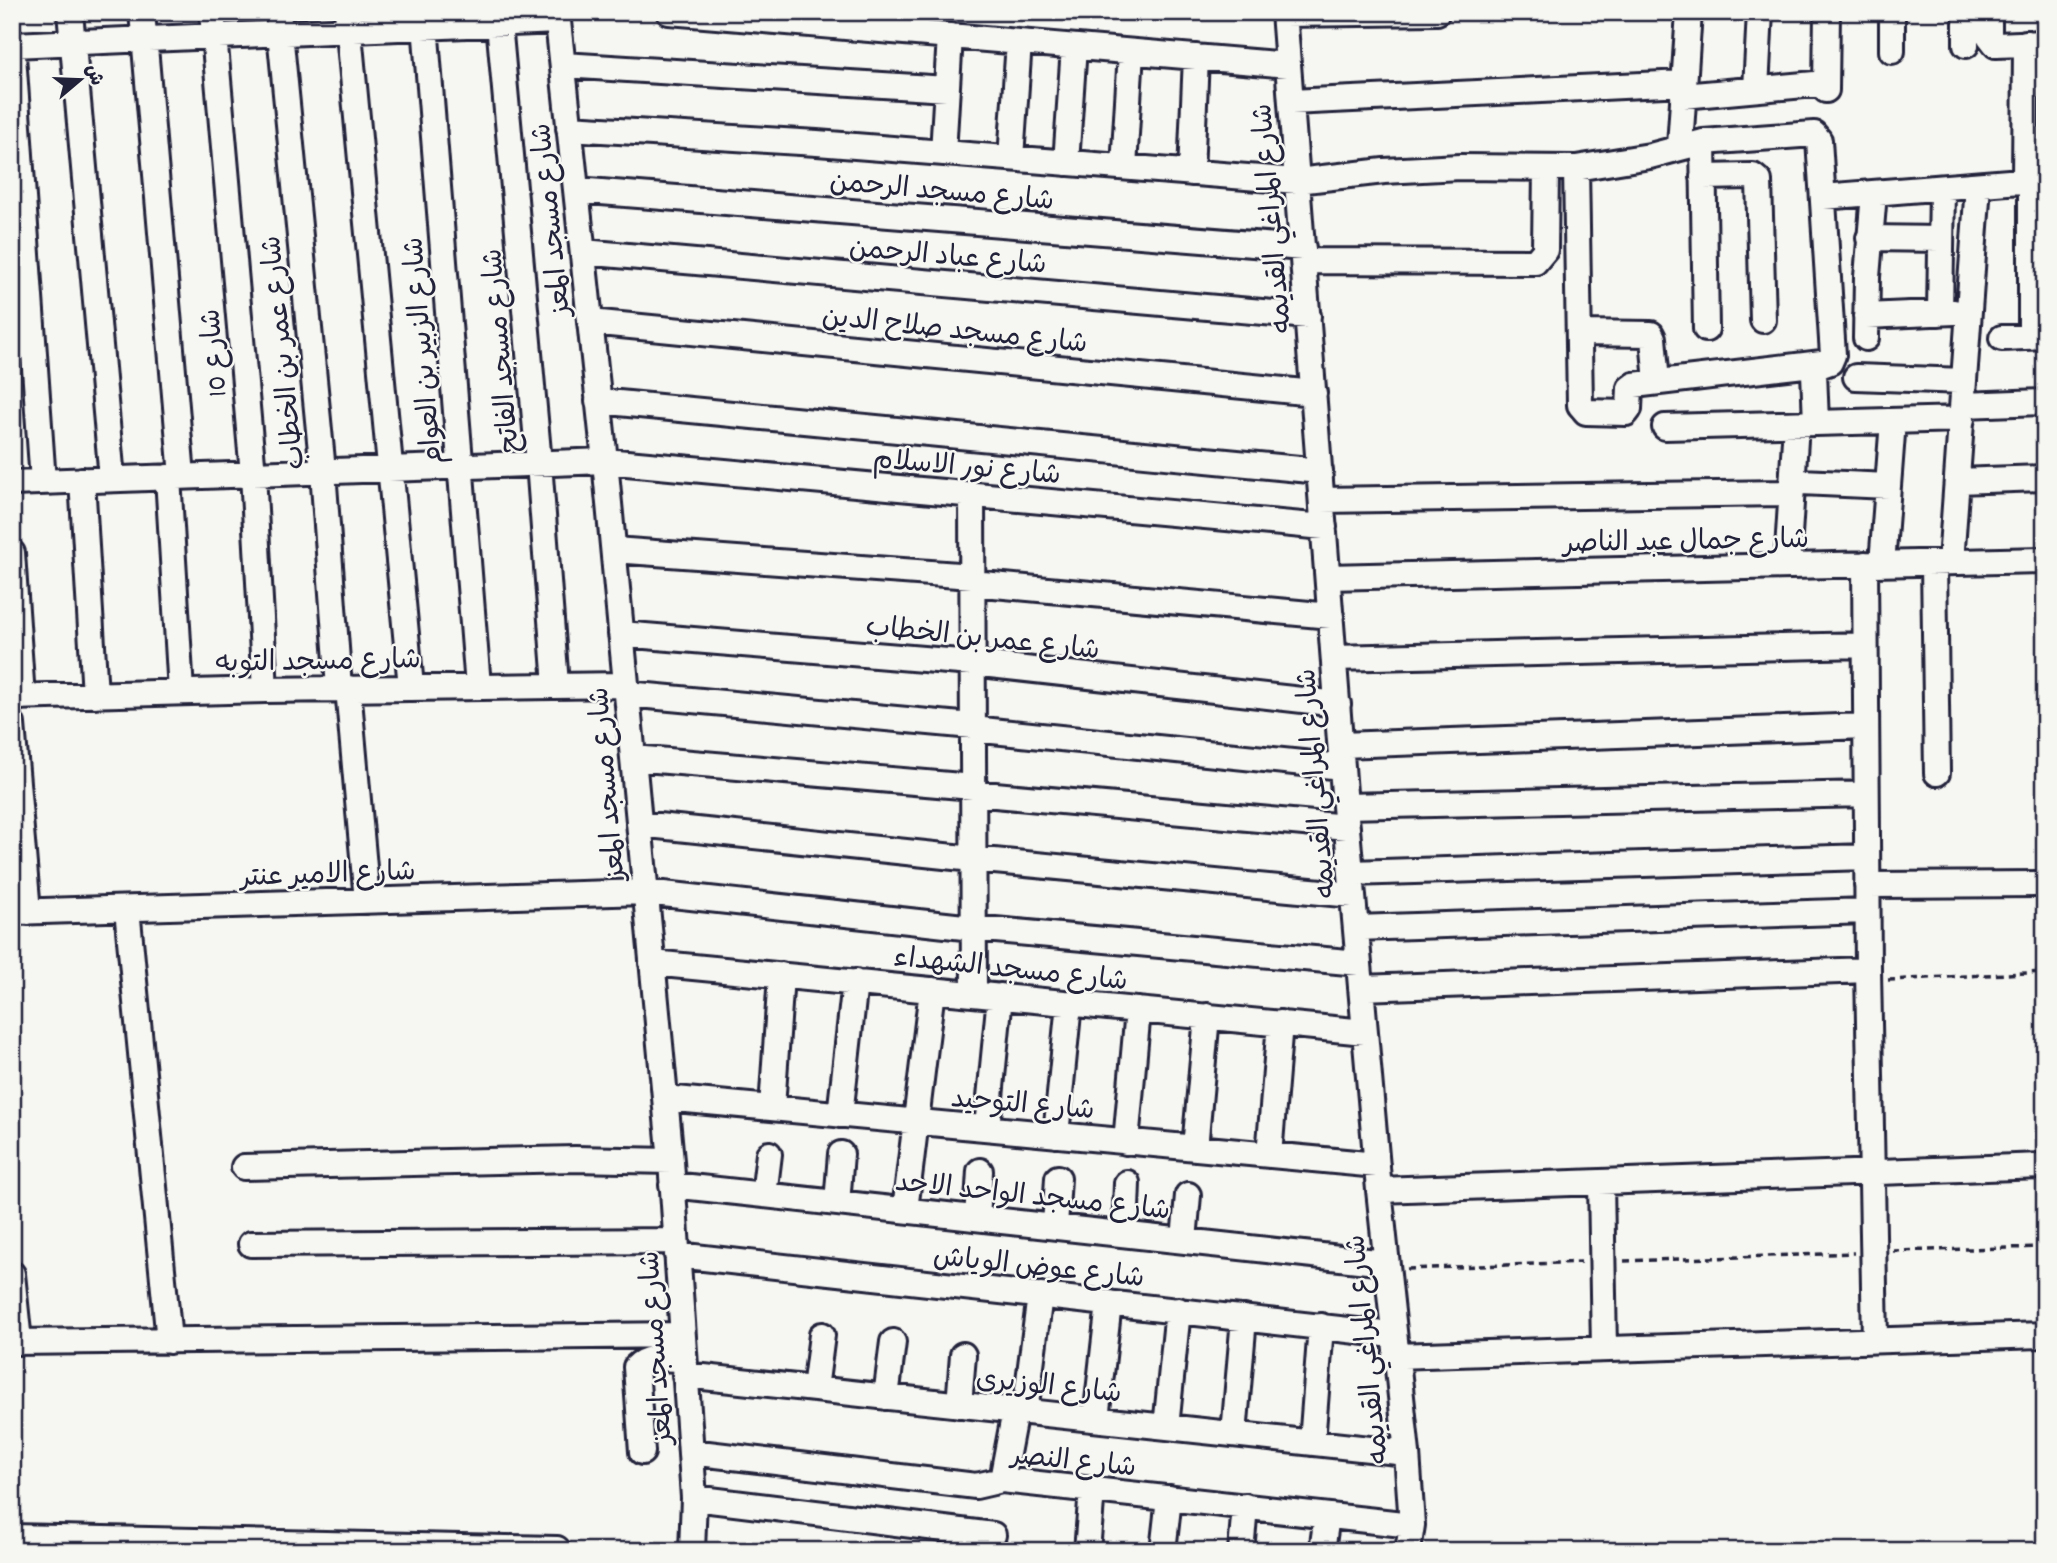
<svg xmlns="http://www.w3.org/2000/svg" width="2057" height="1563" font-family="Dekko,'Playpen Sans Arabic',sans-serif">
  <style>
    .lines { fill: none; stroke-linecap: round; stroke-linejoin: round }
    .minor-casing { stroke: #22223b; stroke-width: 30 }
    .path { stroke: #22223b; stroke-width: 3.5; stroke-dasharray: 7 5; stroke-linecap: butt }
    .minor { stroke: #f6f6f2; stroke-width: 24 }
    .labels { text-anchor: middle; stroke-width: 5; stroke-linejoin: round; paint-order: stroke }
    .street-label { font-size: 28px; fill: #22223b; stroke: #f6f6f2 }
  </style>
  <rect width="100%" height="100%" fill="#f6f6f2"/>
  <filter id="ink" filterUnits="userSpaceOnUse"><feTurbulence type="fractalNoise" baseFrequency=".0143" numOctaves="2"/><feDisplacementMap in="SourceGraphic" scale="14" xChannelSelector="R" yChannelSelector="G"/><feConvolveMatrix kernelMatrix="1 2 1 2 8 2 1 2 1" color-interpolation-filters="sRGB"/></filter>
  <g filter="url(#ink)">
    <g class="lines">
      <g class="minor-casing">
        <path id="minor" d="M70,12L112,479
          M142,12L182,476
          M212,12L253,474L265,690
          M278,12L323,471L339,688
          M347,12L411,687
          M424,12L478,686
          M498,12L539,463L556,685
          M557,12L605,461L671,1161L694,1498L692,1551
          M669,12L1288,65
          M1284,12L1345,806L1379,1190L1407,1453L1412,1525L1408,1551
          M1966,12V45
          M1989,12V36L1996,45L2045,43
          M1284,14L1437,12
          M12,41L43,482
          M12,45L558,21
          M1892,51V12
          M563,65L947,89
          M1756,89L1760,12
          M1826,90L1827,12
          M1683,96L1826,83
          M1291,102L1684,83
          M569,128L817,143L1297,181L1384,171L1460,167L1576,168L1650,156L1703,142L1814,134L1819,140L1833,355L1830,362L1819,366L1814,372L1816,423
          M1703,142L1706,329
          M1680,146L1689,12
          M943,153L950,36
          M1011,158L1019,42
          M1066,163L1074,47
          M1124,167L1131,52
          M1576,168L1580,405L1586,412L1626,413L1629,409L1630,388L1634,385L1830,362
          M1191,173L1196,57
          M1703,177L1753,176L1759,181L1763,320
          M2031,180V336
          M2025,181L2026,43
          M576,190L1303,248
          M1823,197L2045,179
          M1869,238L1941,239
          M583,252L1308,316
          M1304,261L1535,262L1545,250L1546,168
          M1940,313L1942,188
          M1866,316L1954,312
          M590,322L1314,393
          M1579,333L1651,334L1653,338L1657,382
          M1866,338L1867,277L1874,193
          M2002,338L2045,336
          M1856,377L1964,381
          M598,401L1320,471
          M1963,405L2045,402
          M1665,427L1962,419
          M168,477L181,692
          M82,480L95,695
          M1957,481L2045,478
          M12,483L605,461L1324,527
          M972,495L974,994
          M1322,500L1783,493L1801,482L1888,486
          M614,550L972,576
          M12,553L22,697
          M1951,562L1978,185
          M1934,563L1937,773
          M1865,564L1868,970L1875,1340
          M1882,564L1893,421
          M1787,566L1796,424
          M1328,577L2045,560
          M972,583L1331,616
          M621,634L972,663L1338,704
          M1334,658L1865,645
          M348,688L367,901
          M627,694L972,726
          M12,697L265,690L625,685
          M12,724L28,912
          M973,729L1342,767
          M1341,745L1866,726
          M633,758L973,787
          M973,793L1347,827
          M1345,806L1866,794
          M639,824L973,859L1353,895
          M1351,873L1867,857
          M1867,885L2045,884
          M127,909L169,1341
          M12,912L645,892L973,928L1359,963
          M1356,928L1867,911
          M652,963L1365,1032
          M1361,988L1868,970
          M665,1098L1377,1165
          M772,1108L781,975
          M840,1115L855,982
          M987,1128L1000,996
          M1056,1135L1069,1003
          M1126,1142L1138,1010
          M1195,1148L1207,1016
          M1269,1155L1280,1023
          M244,1167L575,1159L671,1161
          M1601,1183L1604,1349
          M672,1185L1386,1263
          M1379,1190L2045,1166
          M764,1195L769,1154
          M837,1203L841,1154
          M905,1210L932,990
          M977,1218L980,1171
          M1055,1226L1058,1178
          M1125,1234L1127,1183
          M1184,1240L1188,1195
          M251,1244L676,1241
          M677,1255L1393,1335
          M12,1274L19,1342
          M12,1342L682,1335
          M1395,1356L2045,1335
          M685,1375L1407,1453
          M815,1389L822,1335
          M886,1397L893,1342
          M959,1405L963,1355
          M1025,1412L1040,1295
          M1096,1419L1109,1303
          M1166,1427L1178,1310
          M1234,1434L1244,1318
          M1312,1443L1321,1326
          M642,1452L636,1367C647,1355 669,1359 684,1359
          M691,1452L976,1486L1002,1480L1412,1525
          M1002,1480L1015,1411
          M694,1498L993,1535
          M12,1537L557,1549
          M1087,1551L1092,1490
          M1163,1551L1169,1498
          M1241,1551L1245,1506
          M1322,1551L1327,1516"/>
      </g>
      <path class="path" d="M1888,980L2045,972
        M1893,1251L2045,1247
        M1624,1261L1854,1253
        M1407,1269L1581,1262"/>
      <use href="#minor" class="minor"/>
    </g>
  </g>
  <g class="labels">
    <g class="street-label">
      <text transform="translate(942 189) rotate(5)" y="10">شارع مسجد الرحمن</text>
      <text transform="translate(1270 219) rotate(-95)" y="10">شارع المراغي القديمه</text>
      <text transform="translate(549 220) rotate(-96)" y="10">شارع مسجد المعز</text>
      <text transform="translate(948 254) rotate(5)" y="10">شارع عباد الرحمن</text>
      <text transform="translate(955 328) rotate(6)" y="10">شارع مسجد صلاح الدين</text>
      <text transform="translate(421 351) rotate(-95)" y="10">شارع الزبير بن العوام</text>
      <text transform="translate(499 351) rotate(-95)" y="10">شارع مسجد الفاتح</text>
      <text transform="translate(212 353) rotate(-95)" y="10">شارع 10</text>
      <text transform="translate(281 353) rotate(-96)" y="10">شارع عمر بن الخطاب</text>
      <text transform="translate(967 465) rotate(5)" y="10">شارع نور الاسلام</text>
      <text transform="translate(1686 539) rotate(-1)" y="10">شارع جمال عبد الناصر</text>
      <text transform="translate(983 636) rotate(6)" y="10">شارع عمر بن الخطاب</text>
      <text transform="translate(318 659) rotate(-1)" y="10">شارع مسجد التوبه</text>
      <text transform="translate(605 784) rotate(-95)" y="10">شارع مسجد المعز</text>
      <text transform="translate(1314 784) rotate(-95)" y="10">شارع المراغي القديمه</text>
      <text transform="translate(328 872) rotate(-2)" y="10">شارع الامير عنتر</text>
      <text transform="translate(1011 967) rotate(6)" y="10">شارع مسجد الشهداء</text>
      <text transform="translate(1023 1102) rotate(5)" y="10">شارع التوحيد</text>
      <text transform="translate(1033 1194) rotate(6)" y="10">شارع مسجد الواحد الاحد</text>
      <text transform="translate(1039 1265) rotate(6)" y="10">شارع عوض الوياش</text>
      <text transform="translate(654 1348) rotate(-94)" y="10">شارع مسجد المعز</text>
      <text transform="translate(1365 1350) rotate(-96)" y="10">شارع المراغي القديمه</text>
      <text transform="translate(1049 1384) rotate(6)" y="10">شارع الوزيرى</text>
      <text transform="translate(1074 1459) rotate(6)" y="10">شارع النصر</text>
    </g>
  </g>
  <rect width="2057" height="1563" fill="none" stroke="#f6f6f2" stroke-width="42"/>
  <rect x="21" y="21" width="2015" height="1521" fill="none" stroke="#22223b" stroke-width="2.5" filter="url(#ink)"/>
  <g transform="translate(80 80) rotate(71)" stroke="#f6f6f2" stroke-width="5" paint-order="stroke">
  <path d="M0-5L12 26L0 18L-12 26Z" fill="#22223b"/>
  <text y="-10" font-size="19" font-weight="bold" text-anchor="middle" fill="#22223b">ش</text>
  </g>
</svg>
